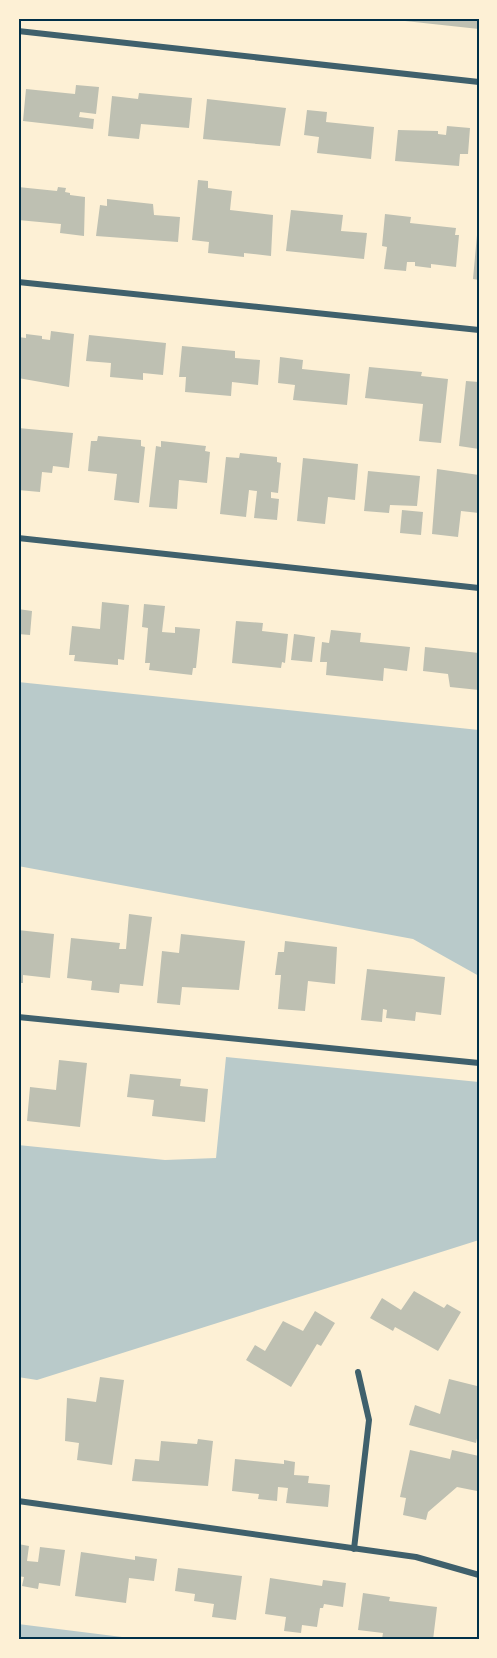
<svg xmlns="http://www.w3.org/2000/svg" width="497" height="1658" font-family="'Fira Sans Condensed',sans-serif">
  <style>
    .green { fill: #b9caca }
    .building { fill: #bec0b2 }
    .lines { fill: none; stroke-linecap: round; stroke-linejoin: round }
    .minor { stroke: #3f606c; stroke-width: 6 }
    .neatline { fill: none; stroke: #003049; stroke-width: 2 }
  </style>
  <rect width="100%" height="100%" fill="#fdf0d5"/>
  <path class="green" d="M18,682L479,730V976L413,939L18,866Z
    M226,1057L479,1082V1240L37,1380L18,1377V1145L165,1160L216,1158Z
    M18,1624L146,1640H18Z"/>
  <path class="building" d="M405,18H479V29L405,21Z
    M76,85L99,87L96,114L80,112L79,117L94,119L93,129L23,121L26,89L75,94Z
    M139,93L192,98L189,128L141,124L139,139L108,136L112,96L138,99Z
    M207,99L286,108L280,146L203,139Z
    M307,110L327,112L326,122L374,127L371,159L317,153L319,137L304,135Z
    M447,126L470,128L468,154H460L459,166L395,161L398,130L438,131V134L446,135Z
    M198,180L208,181V188L232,191L230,210L273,215L271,256L244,253V257L208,253L209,242L192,240Z
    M18,187L57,191L58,187L66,188L65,192L70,193V195L85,197L84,236L60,233L61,224L18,220Z
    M107,199L153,204L154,215L180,217L178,242L96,236L100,205L107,206Z
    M291,210L343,215L341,231L367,233L364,259L286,251Z
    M385,214L411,217L410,223L456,228L455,235H459L456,267L431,264V268L415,266V262H407L406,271L384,269L387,247L382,246Z
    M477,235H479V280L473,279Z
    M51,331L74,334L69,387L18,378V337L26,338V334L42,336V339L50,340Z
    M89,335L166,343L163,375L143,373V380L110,377L111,363L86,361Z
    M182,346L235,351V358L260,360L258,385L232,382L231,396L185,392L186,377H179Z
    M280,357L303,360L302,369L350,374L347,405L293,400L295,385L278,383Z
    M369,367L422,372L421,376L448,379L441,443L419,441L423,404L365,398Z
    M466,381L479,382V449L459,446Z
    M18,428L73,433L69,468L53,466L52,473L42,472L40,492L18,490Z
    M98,436L141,440V446L145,447L139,503L114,500L117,474L88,471L91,441H97Z
    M161,441L206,446L205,451L210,452L207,483L179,480L177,509L149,507L156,446L161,447Z
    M240,453L277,457V462L281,463L278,493L271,492V498L279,499L277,520L254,518L257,491L249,490L246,517L220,514L226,457L239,458Z
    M303,458L358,464L355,500L328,497L325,524L297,521Z
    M437,469L479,475V513L461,511L458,537L432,534Z
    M368,471L420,476L417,506L390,505L389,513L364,511Z
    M402,510L423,512L421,535L400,533Z
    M102,602L129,605L124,660L118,659V665L74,661L75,655H69L72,626L100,629Z
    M144,604L165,606L162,632L175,633V627L200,629L196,668H193L192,675L149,670L150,663H145L148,628L142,627Z
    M18,609L32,611L30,635L18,634Z
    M236,621L263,623L262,631L288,634L285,663L282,662L281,668L232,663Z
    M331,630L361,633L360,642L410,647L407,671L384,668L383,681L326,675L327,662H320L322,642L329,643Z
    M294,634L315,637L312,662L291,660Z
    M425,647L479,653V690L450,687L448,674L423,671Z
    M129,914L152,917L143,986L120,984L119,993L91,990L92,981L67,978L71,938L120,943L119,949H126Z
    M18,930L54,934L50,978L23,975V983H18Z
    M181,934L245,941L239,990L182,987L180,1005L157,1003L162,951L179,953Z
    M285,941L337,947L335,984L308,981L305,1011L278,1009L281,975H275L278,952H284Z
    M367,969L445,977L441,1015L416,1012L415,1021L386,1018L387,1010L383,1009L382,1022L361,1020Z
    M59,1060L87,1063L80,1127L27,1121L30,1087L56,1090Z
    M130,1074L181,1079L180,1086L208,1089L205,1122L152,1116L154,1100L127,1097Z
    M414,1291L444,1308L447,1304L461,1312L438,1351L395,1327L393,1331L370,1318L382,1298L401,1310Z
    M315,1311L335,1323L321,1346L317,1344L291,1387L246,1360L255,1345L265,1351L283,1321L303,1331Z
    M100,1377L124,1380L112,1465L77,1460L79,1443L65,1441L67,1398L96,1402Z
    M449,1379L477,1386L479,1380V1429L476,1443L409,1425L415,1405L440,1414Z
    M198,1439L213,1441L208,1486L132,1481L135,1459L159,1461L161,1441L197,1444Z
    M410,1450L450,1459L452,1450L479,1456L477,1491L457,1487L428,1512L426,1520L403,1515L406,1498L400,1497Z
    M235,1459L284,1464V1460L295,1462L294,1475L309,1476L308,1483L330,1485L328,1507L286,1503L288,1488L278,1487L277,1501L258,1499L259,1494L232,1491Z
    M18,1544L29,1546L27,1561L38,1562L40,1547L65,1550L60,1586L39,1583L38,1589L22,1586L24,1577L18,1576Z
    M81,1552L135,1560V1556L157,1559L154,1581L129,1578L126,1603L75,1596Z
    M178,1568L242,1576L236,1620L212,1617L214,1604L194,1601L195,1594L175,1591Z
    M270,1578L322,1586L323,1580L346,1583L343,1607L324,1604L323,1608H320L317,1627L302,1625L301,1633L284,1631L286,1617L265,1614Z
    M363,1593L390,1597L389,1601L437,1607L433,1640H386L382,1639L383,1633L358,1630Z"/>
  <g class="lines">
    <path class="minor" d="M18,31L479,82
      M18,282L479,330
      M18,538L479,588
      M18,1017L479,1063
      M18,1501L416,1557L479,1575
      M354,1549L369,1420L358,1372"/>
  </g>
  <rect width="497" height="1658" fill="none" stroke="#fdf0d5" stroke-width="39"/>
  <rect x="20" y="20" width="458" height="1618" class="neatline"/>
</svg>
